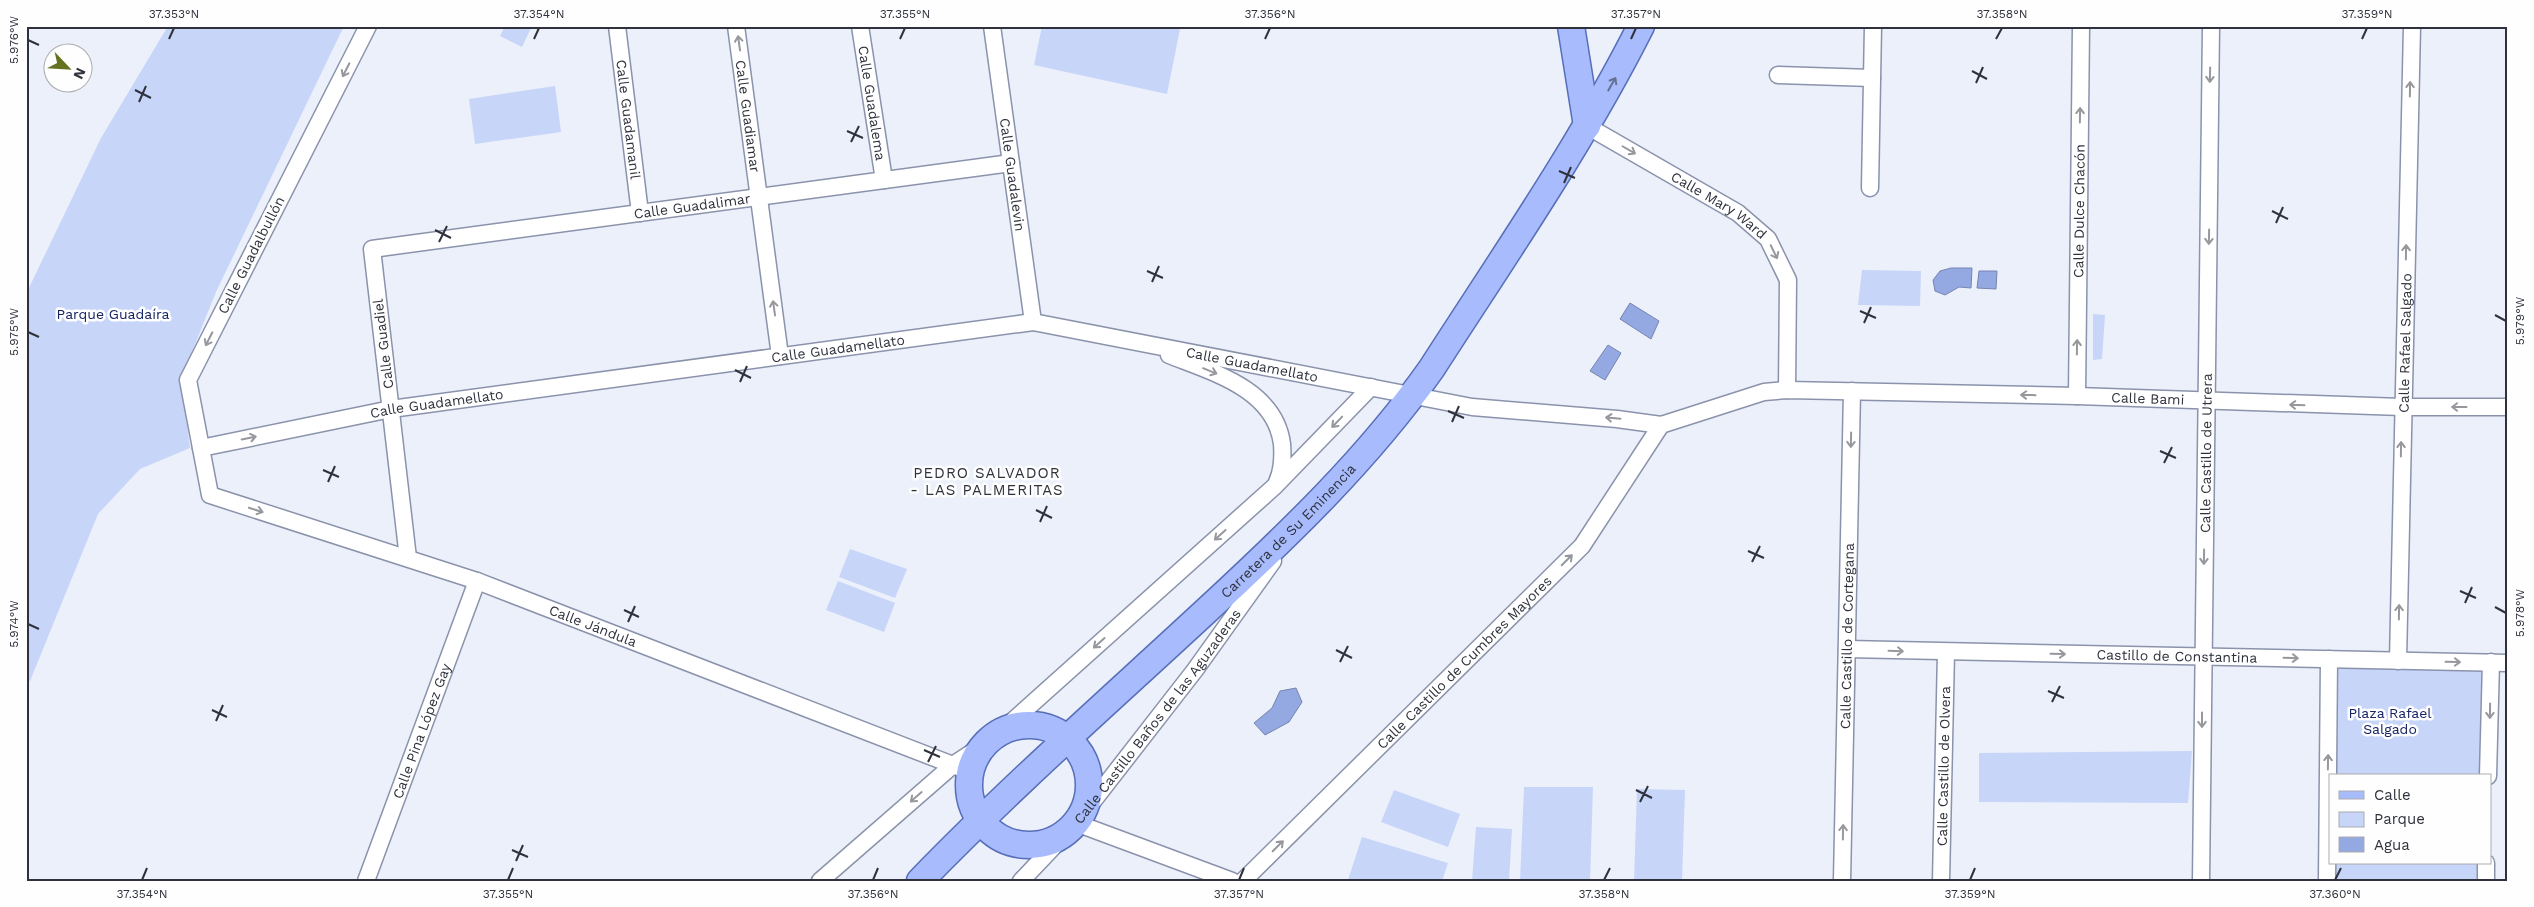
<svg xmlns="http://www.w3.org/2000/svg" width="2534" height="907" font-family="'Work Sans',sans-serif">
  <style>
    .green { fill: #c7d5f9 }
    .water { fill: #94a8e1; stroke: #7685b0 }
    .lines { fill: none; stroke-linecap: round; stroke-linejoin: round }
    .minor-casing { stroke: #8a93ab; stroke-width: 19 }
    .primary-casing { stroke: #576eb8; stroke-width: 29 }
    .minor { stroke: #fff; stroke-width: 16 }
    .primary { stroke: #a7bbfd; stroke-width: 26 }
    .oneway { stroke: #97989e }
    .oneway2 { stroke: #657093 }
    .ticks { fill: none; stroke: #2f323c; stroke-width: 2 }
    .labels { text-anchor: middle; stroke-width: 5; stroke-linejoin: round; paint-order: stroke }
    .street-label { font-size: 14px; fill: #2f323c; stroke: #fefefe }
    .park-label { font-size: 14px; fill: #152364; stroke: #fefefe }
    .neighbourhood-label { font-size: 15px; letter-spacing: 1px; fill: #2f323c; stroke: #fefefe }
    .neatline { fill: none; stroke: #2f323c; stroke-width: 2 }
    .ticks-label { font-size: 12px; text-anchor: middle; fill: #2f323c }
  </style>
  <rect width="100%" height="100%" fill="#ecf0fb"/>
  <path class="green" d="M168,26H344L216,292L181,379L190,448L140,469L98,514L30,681L26,679V294L101,138Z
    M505,26H532L522,47L500,36Z
    M1042,26H1165L1180,29L1167,94L1034,65Z
    M555,86L561,132L475,144L469,99Z
    M1862,270L1921,271L1920,306L1858,305Z
    M2093,314L2105,315L2102,359L2093,360Z
    M850,549L907,569L895,598L839,577Z
    M838,581L895,603L884,632L826,610Z
    M2337,666L2488,669L2486,776H2335Z
    M2192,751L2188,803L1979,802V753Z
    M1524,787H1593L1590,881H1520Z
    M1637,789L1685,790L1682,881H1634Z
    M1394,790L1460,814L1448,847L1381,822Z
    M1476,827L1512,829L1509,881H1472Z
    M1362,837L1448,863L1442,881L1348,880Z
    M2332,863H2484L2483,881H2332Z"/>
  <path class="water" d="M1951,268H1972L1971,288L1959,287L1945,295L1935,291L1933,280L1940,271Z
    M1979,271H1997L1996,289L1977,288Z
    M1630,303L1659,321L1651,339L1620,319Z
    M1608,345L1621,353L1605,380L1590,371Z
    M1296,688L1302,702L1289,722L1265,735L1254,723L1272,708L1280,691Z"/>
  <g class="lines">
    <g class="minor-casing">
      <g id="minor">
        <path id="s1" d="M368,26L188,380L210,495L477,581L971,772"/>
        <path id="s2" d="M617,26L640,213"/>
        <path id="s3" d="M736,26L780,356"/>
        <path id="s4" d="M860,26L884,180"/>
        <path id="s5" d="M992,26L1033,322"/>
        <path d="M1778,75L1872,78"/>
        <path id="s6" d="M1587,126L1738,213L1768,239L1788,280L1787,390"/>
        <path d="M1870,188L1873,26"/>
        <path d="M1169,355C1212,372 1275,389 1282,444C1283,457 1283,469 1277,482"/>
        <path id="s7" d="M2077,396L2081,26"/>
        <path id="s8" d="M201,448L391,409L1033,322L1472,407L1617,419L1661,425L1764,392L1787,390L2077,396L2402,407H2508"/>
        <path id="s9" d="M408,558L372,249L1011,163"/>
        <path id="s10" d="M1847,649L2508,663"/>
        <path id="s11" d="M2398,661L2412,26"/>
        <path d="M997,735L1275,486L1371,387"/>
        <path d="M2488,776L2491,662"/>
        <path d="M1076,823L1232,881"/>
        <path id="s12" d="M366,881L477,581"/>
        <path d="M820,881L953,765L988,742"/>
        <path id="s13" d="M1021,881L1076,823L1195,670L1273,561"/>
        <path id="s14" d="M1243,881L1582,546L1661,425"/>
        <path id="s15" d="M1842,881L1852,391"/>
        <path id="s16" d="M1941,881L1946,652"/>
        <path id="s17" d="M2201,881L2211,26"/>
        <path d="M2327,881L2329,659"/>
        <path d="M2486,881V863"/>
      </g>
    </g>
    <g class="primary-casing">
      <g id="primary">
        <path d="M1571,26L1587,126"/>
        <circle cx="1029" cy="785" r="60"/>
        <path id="s18" d="M920,881C1011,787 1110,700 1206,611C1287,536 1368,459 1432,368C1504,256 1581,145 1641,26"/>
      </g>
    </g>
    <use href="#minor" class="minor"/>
    <use href="#primary" class="primary"/>
  </g>
  <defs><path id="oneway-shaft" d="M-6 0H5M1.5-3L5.5 0L1.5 3" fill="none" stroke-width="1.6" stroke-linecap="round" stroke-linejoin="round" transform="scale(1.25)"/></defs>
  <g class="oneway">
    <use href="#oneway-shaft" transform="translate(739 43) rotate(-98)"/>
    <use href="#oneway-shaft" transform="translate(346 70) rotate(117)"/>
    <use href="#oneway-shaft" transform="translate(2210 75) rotate(91)"/>
    <use href="#oneway-shaft" transform="translate(2410 89) rotate(-89)"/>
    <use href="#oneway-shaft" transform="translate(2080 115) rotate(-89)"/>
    <use href="#oneway-shaft" transform="translate(1629 150) rotate(30)"/>
    <use href="#oneway-shaft" transform="translate(2209 237) rotate(91)"/>
    <use href="#oneway-shaft" transform="translate(1774 252) rotate(64)"/>
    <use href="#oneway-shaft" transform="translate(2406 252) rotate(-89)"/>
    <use href="#oneway-shaft" transform="translate(774 308) rotate(-98)"/>
    <use href="#oneway-shaft" transform="translate(209 339) rotate(117)"/>
    <use href="#oneway-shaft" transform="translate(2077 347) rotate(-89)"/>
    <use href="#oneway-shaft" transform="translate(1210 371) rotate(22)"/>
    <use href="#oneway-shaft" transform="translate(2028 395) rotate(-179)"/>
    <use href="#oneway-shaft" transform="translate(2297 405) rotate(-178)"/>
    <use href="#oneway-shaft" transform="translate(2459 407) rotate(180)"/>
    <use href="#oneway-shaft" transform="translate(1613 418) rotate(-175)"/>
    <use href="#oneway-shaft" transform="translate(1337 422) rotate(134)"/>
    <use href="#oneway-shaft" transform="translate(249 438) rotate(-12)"/>
    <use href="#oneway-shaft" transform="translate(1851 440) rotate(91)"/>
    <use href="#oneway-shaft" transform="translate(2401 449) rotate(-89)"/>
    <use href="#oneway-shaft" transform="translate(256 510) rotate(18)"/>
    <use href="#oneway-shaft" transform="translate(1220 535) rotate(138)"/>
    <use href="#oneway-shaft" transform="translate(2204 557) rotate(91)"/>
    <use href="#oneway-shaft" transform="translate(1567 560) rotate(-45)"/>
    <use href="#oneway-shaft" transform="translate(2399 612) rotate(-89)"/>
    <use href="#oneway-shaft" transform="translate(1099 643) rotate(138)"/>
    <use href="#oneway-shaft" transform="translate(1896 651) rotate(2)"/>
    <use href="#oneway-shaft" transform="translate(2058 654) rotate(1)"/>
    <use href="#oneway-shaft" transform="translate(2291 658) rotate(2)"/>
    <use href="#oneway-shaft" transform="translate(2453 662) rotate(1)"/>
    <use href="#oneway-shaft" transform="translate(2490 711) rotate(91)"/>
    <use href="#oneway-shaft" transform="translate(2202 720) rotate(90)"/>
    <use href="#oneway-shaft" transform="translate(2328 762) rotate(-89)"/>
    <use href="#oneway-shaft" transform="translate(916 797) rotate(139)"/>
    <use href="#oneway-shaft" transform="translate(1843 832) rotate(-89)"/>
    <use href="#oneway-shaft" transform="translate(1278 846) rotate(-45)"/>
  </g>
  <use class="oneway2" href="#oneway-shaft" transform="translate(1612 84) rotate(-60)"/>
  <path class="ticks" d="M169,39L174,28M534,39L539,28M900,39L905,28M1265,39L1270,28M1631,39L1636,28M1996,39L2002,28M2362,39L2367,28M28,40L39,45M1972,71L1987,79M1976,83L1983,67M135,90L151,98M139,102L146,86M847,131L863,138M851,142L859,126M1559,171L1575,178M1564,183L1571,167M2272,211L2288,219M2276,223L2283,207M435,230L451,238M439,242L447,226M1147,271L1163,278M1152,282L1159,266M1860,311L1876,318M2495,315L2506,321M1864,323L1871,307M28,332L39,337M735,370L751,378M740,382L747,366M1448,411L1464,418M1452,422L1459,406M2160,451L2176,458M2164,463L2172,447M323,470L339,477M328,482L335,466M1036,510L1052,518M1040,522L1047,506M1748,551L1764,558M1752,562L1760,546M2460,591L2476,598M2465,603L2472,587M2495,607L2506,613M624,610L639,617M628,622L635,606M28,624L39,629M1336,650L1352,658M1340,662L1348,646M2048,691L2064,698M2052,702L2060,686M212,710L227,717M216,721L223,705M924,750L940,757M928,762L936,746M1636,790L1652,798M1640,802L1648,786M512,850L528,857M516,861L523,845M142,880L147,868M508,880L513,868M873,880L878,868M1239,880L1244,868M1604,880L1610,868M1970,880L1975,868M2335,880L2341,868"/>
  <g class="labels">
    <g class="street-label">
      <text dy="5" stroke="none"><textPath href="#s4" startOffset="78">Calle Guadalema</textPath></text>
      <text dy="5" stroke="none"><textPath href="#s3" startOffset="91">Calle Guadiamar</textPath></text>
      <text dy="5" stroke="none"><textPath href="#s2" startOffset="94">Calle Guadamanil</textPath></text>
      <text dy="5" stroke="none"><textPath href="#s5" startOffset="150">Calle Guadalevin</textPath></text>
      <text dy="5" stroke="none"><textPath href="#s9" startOffset="634">Calle Guadalimar</textPath></text>
      <text dy="5" stroke="none"><textPath href="#s6" startOffset="154">Calle Mary Ward</textPath></text>
      <text dy="5" stroke="none"><textPath href="#s7" startOffset="185">Calle Dulce Chacón</textPath></text>
      <text transform="translate(251 255) rotate(-63)" y="5">Calle Guadalbullón</text>
      <text dy="5" stroke="none"><textPath href="#s11" startOffset="318">Calle Rafael Salgado</textPath></text>
      <text transform="translate(383 344) rotate(-97)" y="5">Calle Guadiel</text>
      <text dy="5" stroke="none"><textPath href="#s8" startOffset="645">Calle Guadamellato</textPath></text>
      <text dy="5" stroke="none"><textPath href="#s8" startOffset="1065">Calle Guadamellato</textPath></text>
      <text dy="5" stroke="none"><textPath href="#s8" startOffset="1971">Calle Bami</textPath></text>
      <text dy="5" stroke="none"><textPath href="#s8" startOffset="240">Calle Guadamellato</textPath></text>
      <text dy="5" stroke="none"><textPath href="#s17" startOffset="428">Calle Castillo de Utrera</textPath></text>
      <text dy="5" stroke="none"><textPath href="#s18" startOffset="508">Carretera de Su Eminencia</textPath></text>
      <text dy="5" stroke="none"><textPath href="#s1" startOffset="919">Calle Jándula</textPath></text>
      <text dy="5" stroke="none"><textPath href="#s15" startOffset="245">Calle Castillo de Cortegana</textPath></text>
      <text dy="5" stroke="none"><textPath href="#s10" startOffset="330">Castillo de Constantina</textPath></text>
      <text dy="5" stroke="none"><textPath href="#s14" startOffset="311">Calle Castillo de Cumbres Mayores</textPath></text>
      <text dy="5" stroke="none"><textPath href="#s13" startOffset="214">Calle Castillo Baños de las Aguzaderas</textPath></text>
      <text dy="5" stroke="none"><textPath href="#s12" startOffset="160">Calle Pina López Gay</textPath></text>
      <text dy="5" stroke="none"><textPath href="#s16" startOffset="115">Calle Castillo de Olvera</textPath></text>
    </g>
    <g class="park-label">
      <text x="113" y="319">Parque Guadaíra</text>
      <text x="2390" y="718">Plaza Rafael<tspan x="2390" dy="16">Salgado</tspan></text>
    </g>
    <g class="neighbourhood-label">
      <text x="987" y="478">PEDRO SALVADOR<tspan x="987" dy="17">- LAS PALMERITAS</tspan></text>
    </g>
  </g>
  <rect width="2534" height="907" fill="none" stroke="#fefefe" stroke-width="55"/>
  <rect x="2329" y="774" width="162" height="90" fill="#fefefe" stroke="#abacb0"/>
  <rect x="2339" y="791" width="25" height="8" fill="#a7bbfd" stroke="#abacb0"/>
  <text x="2374" y="800" font-size="15" fill="#2f323c">Calle</text>
  <rect x="2339" y="812" width="25" height="15" fill="#c7d5f9" stroke="#abacb0"/>
  <text x="2374" y="824" font-size="15" fill="#2f323c">Parque</text>
  <rect x="2339" y="837" width="25" height="15" fill="#94a8e1" stroke="#abacb0"/>
  <text x="2374" y="850" font-size="15" fill="#2f323c">Agua</text>
  <g transform="translate(68 68) rotate(115)"><circle r="24" fill="#fefefe" stroke="#abacb0"/>
  <path d="M0-4L9 19L0 12L-9 19Z" fill="#657320"/>
  <text y="-8" font-size="14" font-weight="bold" text-anchor="middle" fill="#2f323c">N</text>
  </g>
  <rect x="28" y="28" width="2478" height="852" class="neatline"/>
  <g class="ticks-label">
    <text x="174" y="18">37.353°N</text>
    <text x="539" y="18">37.354°N</text>
    <text x="905" y="18">37.355°N</text>
    <text x="1270" y="18">37.356°N</text>
    <text x="1636" y="18">37.357°N</text>
    <text x="2002" y="18">37.358°N</text>
    <text x="2367" y="18">37.359°N</text>
    <text transform="translate(14 40) rotate(-90)" y="4">5.976°W</text>
    <text transform="translate(2520 321) rotate(-90)" y="4">5.979°W</text>
    <text transform="translate(14 332) rotate(-90)" y="4">5.975°W</text>
    <text transform="translate(2520 613) rotate(-90)" y="4">5.978°W</text>
    <text transform="translate(14 624) rotate(-90)" y="4">5.974°W</text>
    <text x="142" y="898">37.354°N</text>
    <text x="508" y="898">37.355°N</text>
    <text x="873" y="898">37.356°N</text>
    <text x="1239" y="898">37.357°N</text>
    <text x="1604" y="898">37.358°N</text>
    <text x="1970" y="898">37.359°N</text>
    <text x="2335" y="898">37.360°N</text>
  </g>
</svg>
